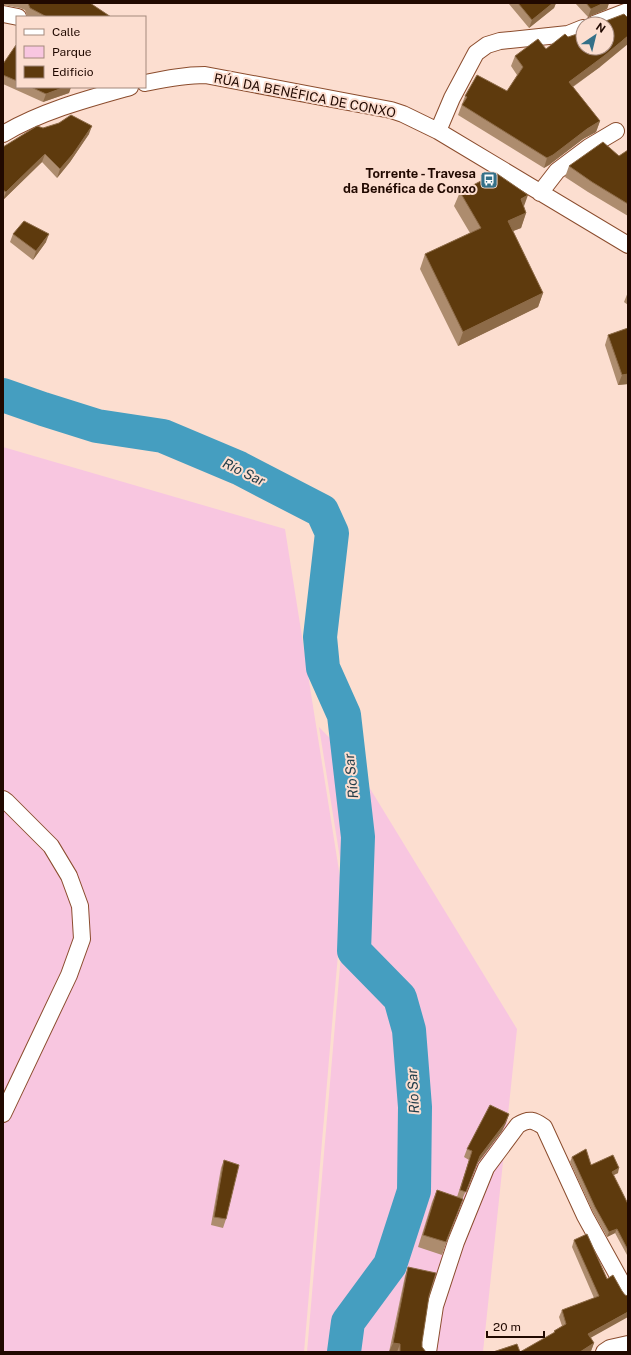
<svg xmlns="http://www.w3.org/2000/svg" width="631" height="1355" font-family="'Public Sans',sans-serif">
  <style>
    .green { fill: #f8c6e0 }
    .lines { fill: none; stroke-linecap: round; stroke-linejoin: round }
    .river { stroke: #459ec0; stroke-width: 34 }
    .street-casing { stroke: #8b4c2d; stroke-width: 18 }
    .street { stroke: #fff; stroke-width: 16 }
    .wall { fill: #ad8c6e }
    .shaded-wall { fill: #8d6b48 }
    .building { fill: #5e3a0d; stroke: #8d6b48 }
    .labels { text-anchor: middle; stroke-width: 4; stroke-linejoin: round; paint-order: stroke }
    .street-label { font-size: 13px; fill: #210900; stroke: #fcded0 }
    .poi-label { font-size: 13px; font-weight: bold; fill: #210900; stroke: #fcded0; text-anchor: end }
    .water-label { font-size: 14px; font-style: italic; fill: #233e4a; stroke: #fcded0 }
  </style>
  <rect width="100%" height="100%" fill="#fcded0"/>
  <path class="green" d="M3,447L285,529L343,896L304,1352H3Z
    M319,727L355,764L517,1029L483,1352H307L346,896Z"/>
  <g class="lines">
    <path class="river" d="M3,395L43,409L97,426L163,436L239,468L322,511L332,533L320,637L323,668L344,715L358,837L354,951L400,998L409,1030L415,1107L414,1191L390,1265L348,1322L344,1352"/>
    <g class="street-casing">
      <path id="street" d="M3,14L18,17
        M594,24L628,11
        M145,83C165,79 184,75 205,75L391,110L403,114L438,131L628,245
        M438,131L452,98L476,53L487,45L500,41L568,34L583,28
        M3,134C42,111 87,99 130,87
        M540,193L557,171L589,147L616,131
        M3,799L7,802L51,846L69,876L80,906L82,939L69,975L3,1114
        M428,1352L435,1306L456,1242L486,1168L518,1125C529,1118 534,1120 544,1127L585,1216L628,1294
        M604,1352L610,1348L628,1344"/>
    </g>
    <use href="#street" class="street"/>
  </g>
  <path class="wall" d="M3,3H90L111,17H28L27,16L25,10L20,8L4,5Z
    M510,3H556L554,8L529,28L509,4Z
    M575,3H609L607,9L588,17Z
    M568,37L600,67L573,87L600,121L596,132L583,139L549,165L544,168L458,115L465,96L507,91L517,75L511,66L515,56L546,49Z
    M17,45V87H71L69,93L43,102L3,84V64Z
    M43,128L89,134L70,162L57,178L42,162L3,200V147Z
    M628,150V216L588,192L565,177L569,166L619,156Z
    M460,192L524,207L526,213L521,228L513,231L543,293L538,307L458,346L420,269L425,254L470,233L454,206Z
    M13,234L46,242L33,260L10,242Z
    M628,292V305L624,302Z
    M628,328V384L618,385L605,345L608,335Z
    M506,1123L502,1131L477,1164L462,1200L442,1255L418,1247L432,1202L437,1190L457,1197L469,1160L464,1157L467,1149Z
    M572,1157L591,1165L618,1173L613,1175L628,1204V1255H627L615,1233L607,1237L593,1212L570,1162Z
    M224,1160L226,1219L223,1228L211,1225L221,1168Z
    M574,1240L607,1279L591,1338L594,1343L591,1351L589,1352H520L554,1333V1331L562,1326L559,1317L562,1310L594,1298L572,1247Z
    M408,1267L429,1296L422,1342V1347L426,1352H389L405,1276Z"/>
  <path class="shaded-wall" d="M553,3H556L554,8L529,28L532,20Z
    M604,3H609L607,9L588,17L591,9Z
    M628,36V44L600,67L565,92L569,82Z
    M65,87H71L69,93L43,102L46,94Z
    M600,121L596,132L583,139L549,165L544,168L547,158L587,129Z
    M92,126L89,134L70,162L57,178L60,169Z
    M45,154L42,162L3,200L6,192Z
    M528,195L523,209L521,199Z
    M526,213L521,228L503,235L508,221Z
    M49,234L46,242L33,260L36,251Z
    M543,293L538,307L458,346L463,332Z
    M628,374V384L618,385L622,375Z
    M509,1114L506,1123L502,1131L477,1164L463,1200L480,1156Z
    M619,1168L618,1173L610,1177L612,1172Z
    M617,1229L615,1233L607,1237L609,1232Z
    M628,1312V1317L585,1341L588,1334Z
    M393,1343L400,1344L397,1352H389Z
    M594,1343L591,1351L589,1352H580Z"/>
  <path class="building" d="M28,3H90L111,17H47L30,8Z
    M518,3H553L532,20Z
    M586,3H604L591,9Z
    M624,14L628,18V36L604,56L569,82L600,121L587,129L553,155L547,158L462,105L467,97L465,96L477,75L507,91L523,67L515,56L538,39L546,49L565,34L568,37L583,32V48H607V24H598Z
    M16,45H17V81L3,75V64Z
    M31,87H65L46,94Z
    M71,115L92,126L73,154L60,169L45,154L6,192L3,190V147L37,126L43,128L59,123Z
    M603,142L619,156L628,150V204L592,182L569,166Z
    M496,173L528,195L521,199L526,213L508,221L543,293L463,332L425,254L481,228L460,192Z
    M24,221L49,234L36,251L13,234Z
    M628,328V374L622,375L608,335Z
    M490,1105L509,1114L505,1123L480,1156L466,1192L460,1190L472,1151L467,1149Z
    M586,1149L591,1165L613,1155L619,1168L612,1172L628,1204V1250L617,1229L609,1232L595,1207L572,1157Z
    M224,1160L239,1165L226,1219L214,1217Z
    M437,1190L463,1199L446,1242L423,1235Z
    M587,1234L607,1279L613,1275L622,1291L625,1295L628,1296V1312L588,1334L594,1343L580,1352H520L555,1332L554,1331L566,1324L562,1310L599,1296L574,1240Z
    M408,1267L436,1273L429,1296L422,1342V1347L426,1352H400V1344L393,1343Z
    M517,1344L520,1352H493Z"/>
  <defs>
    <g id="bus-square" transform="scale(0.9)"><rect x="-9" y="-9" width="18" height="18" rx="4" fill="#347088" stroke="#fcded0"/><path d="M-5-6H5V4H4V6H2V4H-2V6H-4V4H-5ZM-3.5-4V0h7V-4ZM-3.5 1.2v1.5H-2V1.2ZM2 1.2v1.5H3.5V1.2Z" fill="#fff"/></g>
  </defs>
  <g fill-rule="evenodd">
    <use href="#bus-square" x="489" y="180"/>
  </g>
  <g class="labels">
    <g class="street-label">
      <text transform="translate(305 95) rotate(11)" y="5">RÚA DA BENÉFICA DE CONXO</text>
    </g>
    <g class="poi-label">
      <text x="476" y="178">Torrente - Travesa<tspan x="476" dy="15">da Benéfica de Conxo</tspan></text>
    </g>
    <g class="water-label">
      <text transform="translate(244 472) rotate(26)" y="5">Río Sar</text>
      <text transform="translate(351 776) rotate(-96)" y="5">Río Sar</text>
      <text transform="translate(413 1091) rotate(-93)" y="5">Río Sar</text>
    </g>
  </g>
  <rect width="631" height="1355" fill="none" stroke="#210900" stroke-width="8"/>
  <rect x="16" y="16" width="130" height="72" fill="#fcded0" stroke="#a4897d"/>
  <rect x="24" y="29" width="20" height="6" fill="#ffffff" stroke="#a4897d"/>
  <text x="52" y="36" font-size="12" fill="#210900">Calle</text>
  <rect x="24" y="46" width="20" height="12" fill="#f8c6e0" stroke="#a4897d"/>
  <text x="52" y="56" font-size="12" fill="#210900">Parque</text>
  <rect x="24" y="66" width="20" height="12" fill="#5e3a0d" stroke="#a4897d"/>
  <text x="52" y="76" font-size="12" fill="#210900">Edificio</text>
  <g transform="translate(595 36) rotate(35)"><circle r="19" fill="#fcded0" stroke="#a4897d"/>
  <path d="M0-3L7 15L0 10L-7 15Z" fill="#347088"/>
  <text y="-6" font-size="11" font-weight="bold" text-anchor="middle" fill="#210900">N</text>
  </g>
  <path d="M487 1331v6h57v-6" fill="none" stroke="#210900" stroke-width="2"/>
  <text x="493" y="1331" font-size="12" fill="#210900" stroke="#fcded0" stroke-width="3" paint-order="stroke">20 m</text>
</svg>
